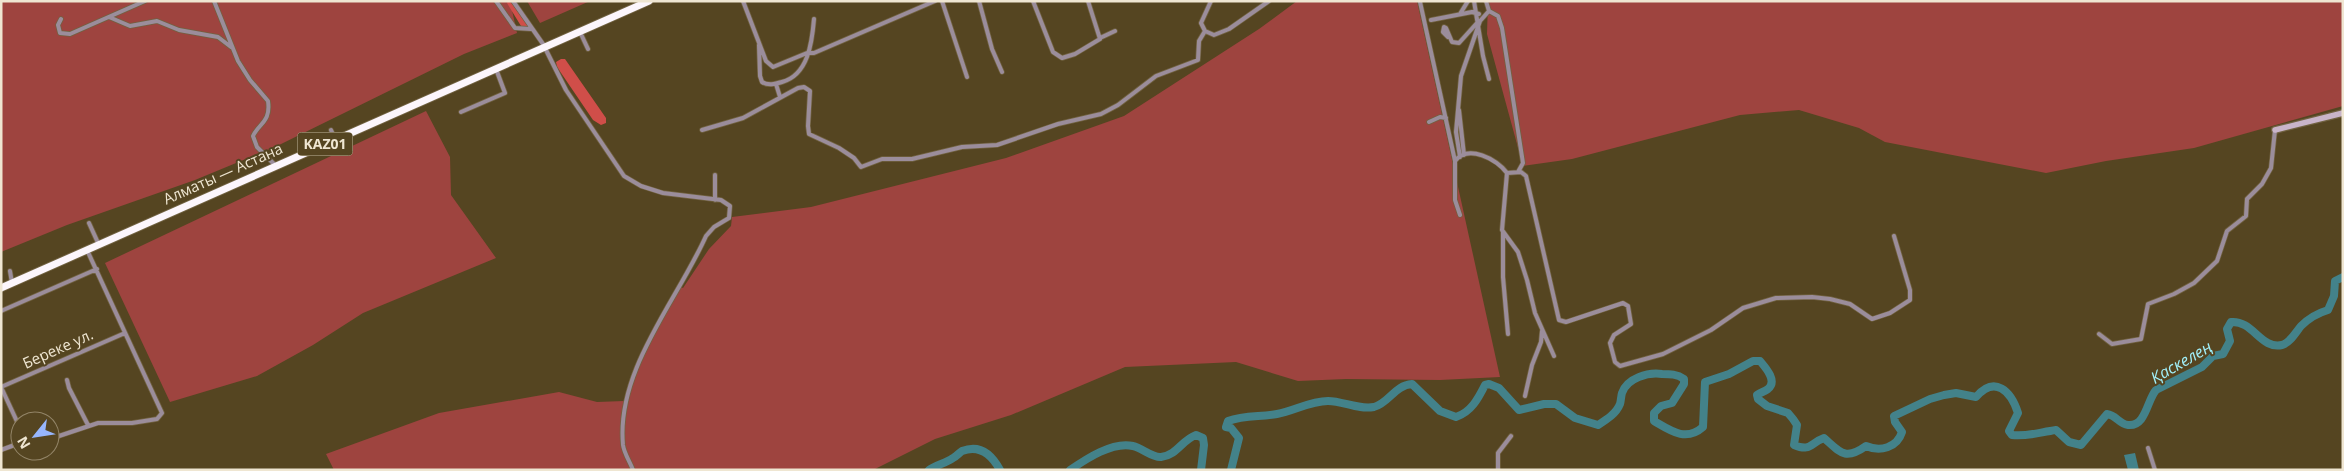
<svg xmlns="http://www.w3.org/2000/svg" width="2344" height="471" font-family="'Open Sans',sans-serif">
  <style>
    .green { fill: #9e443f }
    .forest { fill: #d04e49 }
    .water { fill: #43828a }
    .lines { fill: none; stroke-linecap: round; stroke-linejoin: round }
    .river { stroke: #43828a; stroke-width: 8 }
    .street-casing { stroke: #716241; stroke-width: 5.5 }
    .secondary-casing { stroke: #716241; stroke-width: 8 }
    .highway-casing { stroke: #716241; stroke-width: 9 }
    .street { stroke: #9b8d9b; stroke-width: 4 }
    .secondary { stroke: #c9b4c9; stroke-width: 5.5 }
    .highway { stroke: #fcf6fc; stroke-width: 7 }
    .labels { text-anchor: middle; stroke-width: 4; stroke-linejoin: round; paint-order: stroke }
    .shield { fill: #554521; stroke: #c1b69d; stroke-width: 1 }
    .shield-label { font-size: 14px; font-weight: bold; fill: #efe6d2 }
    .street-label { font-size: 15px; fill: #efe6d2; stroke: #554521 }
    .water-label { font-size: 16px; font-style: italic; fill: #a1f0fa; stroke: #554521 }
  </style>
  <rect width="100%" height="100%" fill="#554521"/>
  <path class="green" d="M1,1H510L517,33L464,54L275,147L195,180L67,225L1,252Z
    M527,1H590L540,23Z
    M1297,1H1417L1500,377L1440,380L1346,379L1298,381L1236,362L1125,367L1011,415L935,439L873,470H334L326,454L439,413L559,392L597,402L624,401L649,341L679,286L683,288L709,249L731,226L732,217L811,207L1006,158L1124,116L1259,29Z
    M1488,1H2343V106L2194,148L2106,161L2046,173L1885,142L1859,128L1799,110L1740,115L1572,159L1523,166L1487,34Z
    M426,111L450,157L451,195L496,258L363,313L313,345L257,376L170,402L105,263Z"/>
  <path class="forest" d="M508,1H513L530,27L521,26L507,3Z
    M561,59H565L606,118V123L601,125L593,120L557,67L556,62Z"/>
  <path class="water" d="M2135,453L2139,470H2128L2124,455Z"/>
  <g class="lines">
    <path class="river" d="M929,470C936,465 946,463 953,458C957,456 959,453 962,451C980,444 992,455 1000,470
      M1070,470C1086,459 1113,441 1133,446C1142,448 1153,458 1161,457C1177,455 1182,440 1196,435L1203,438L1204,445L1201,470
      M1231,470L1239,438L1231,428L1226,427L1228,421C1244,415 1260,417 1277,414C1294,411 1310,401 1328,401C1343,401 1358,410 1374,407C1389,403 1395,385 1412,384L1440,411L1456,417C1471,412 1478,399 1485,385L1489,384L1499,388L1519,410L1544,404H1556L1575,418L1598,425C1606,420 1616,414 1620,404C1621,401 1621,396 1622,393C1627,378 1648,372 1662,374C1670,374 1677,374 1684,379V384L1672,403L1661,406L1654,413V421C1671,431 1686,442 1703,427L1705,382L1729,374L1753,361H1760C1765,367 1778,381 1768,389C1764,392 1761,392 1757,395L1758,399L1767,406L1788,413L1793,419L1797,425L1794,445C1811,452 1810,443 1824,438C1840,452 1845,461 1866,446C1880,452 1897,448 1902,432L1895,422L1894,416L1930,399L1944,395L1956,393L1976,397C1995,375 2011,391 2018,413L2009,431L2012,435C2027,437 2041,432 2056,430L2069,442L2081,445L2107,414C2116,415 2119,424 2128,425C2146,427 2147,400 2156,390L2202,367L2213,356L2223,354L2230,341L2227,329L2231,322C2253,320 2261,350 2282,345C2290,343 2296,332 2301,326C2309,318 2318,313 2328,310L2334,296L2335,281L2343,277"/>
    <g class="street-casing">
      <path id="street" d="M214,1L238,61L250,80L268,101C271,122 259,123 253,136L257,147L276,166
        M496,1L515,28L531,29
        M513,1L543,44L566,90L624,176L641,186L663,193L721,200L730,206L729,218L714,227L706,236C677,301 616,370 623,445C624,453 630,462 633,470
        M743,1L766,61L773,67L807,53H814L935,1
        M942,1L967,77
        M979,1L992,49L1002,72
        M1033,1L1053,52L1062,58L1075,54L1100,39L1088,1
        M1211,1L1201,23L1205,31L1214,35L1229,29L1269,1
        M1474,1L1483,56L1489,79
        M1486,1L1489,11L1498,16L1502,28L1523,163L1518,172
        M1420,2L1455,161
        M1460,14L1468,1
        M109,17L130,26L157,21L179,30L218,37L231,47
        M61,19L58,25L60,33L70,34L145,1
        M1431,20L1472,12L1479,14
        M580,32L588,49
        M1448,37L1443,32L1444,27L1446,28L1452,42L1459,43L1477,23
        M1100,38L1115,31
        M759,45L760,76L762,82C768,86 775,84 782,82C808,75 812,43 814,19
        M776,84L780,97
        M1459,110L1464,155
        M461,112L505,93L496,69
        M1429,122L1440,117L1446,118
        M331,130L335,139
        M702,130L743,118L798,88L804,87L810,91L808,126L809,134L839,148L854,158L861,167L882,159H912L962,147L997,145L1058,124L1101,114L1118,105L1156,76L1198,60L1199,41L1205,31
        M1460,157L1456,132L1461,76L1480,21L1489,11
        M1507,173L1521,172L1526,176L1559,320L1566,322L1623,303L1628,306L1631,324L1614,335L1610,343L1615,362L1620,366L1663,354L1711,330L1743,308L1776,298L1812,297L1830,299L1850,304L1872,319L1890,313L1910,300V290L1894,236
        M715,200V175
        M1460,215L1455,200V161C1468,144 1497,159 1507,173L1502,230L1518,252L1527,280L1535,313L1554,356
        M89,223L99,245
        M1503,232V277L1508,334
        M10,271L12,283
        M1,311L97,269
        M2099,334L2112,344L2141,339L2148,304L2174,294L2194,283L2217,261L2227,231L2246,216L2247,199L2262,184L2271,168L2275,130
        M67,380L69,388L88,425
        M1,387L125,333
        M1,387L20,428
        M1525,396L1532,365L1541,342L1542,331
        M50,439L98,423H132L157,419L162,413L87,250
        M2148,448L2155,470
        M1,450L20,443
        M1498,470V453L1511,436"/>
    </g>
    <g class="secondary-casing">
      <path id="secondary" d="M2275,130L2343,113"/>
    </g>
    <g class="highway-casing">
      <path id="highway" d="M1,288L649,1"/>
    </g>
    <use href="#street" class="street"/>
    <use href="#secondary" class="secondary"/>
    <use href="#highway" class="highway"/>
  </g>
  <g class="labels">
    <rect class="shield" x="297.5" y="132.5" width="55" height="23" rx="4"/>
    <g class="shield-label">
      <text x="325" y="149">KАZ01</text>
    </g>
    <g class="street-label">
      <text transform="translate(223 174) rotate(-24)" y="5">Алматы — Астана</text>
      <text transform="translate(58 349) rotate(-24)" y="5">Береке ул.</text>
    </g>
    <g class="water-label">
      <text transform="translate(2181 362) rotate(-30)" y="6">Қаскелең</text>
    </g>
  </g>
  <rect width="2344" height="471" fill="none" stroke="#efe6d2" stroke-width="5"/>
  <g transform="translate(35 436) rotate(240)"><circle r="24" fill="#554521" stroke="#938568"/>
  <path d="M0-4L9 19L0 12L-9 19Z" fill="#97b6fd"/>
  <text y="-8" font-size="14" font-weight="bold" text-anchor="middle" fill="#efe6d2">N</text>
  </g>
</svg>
